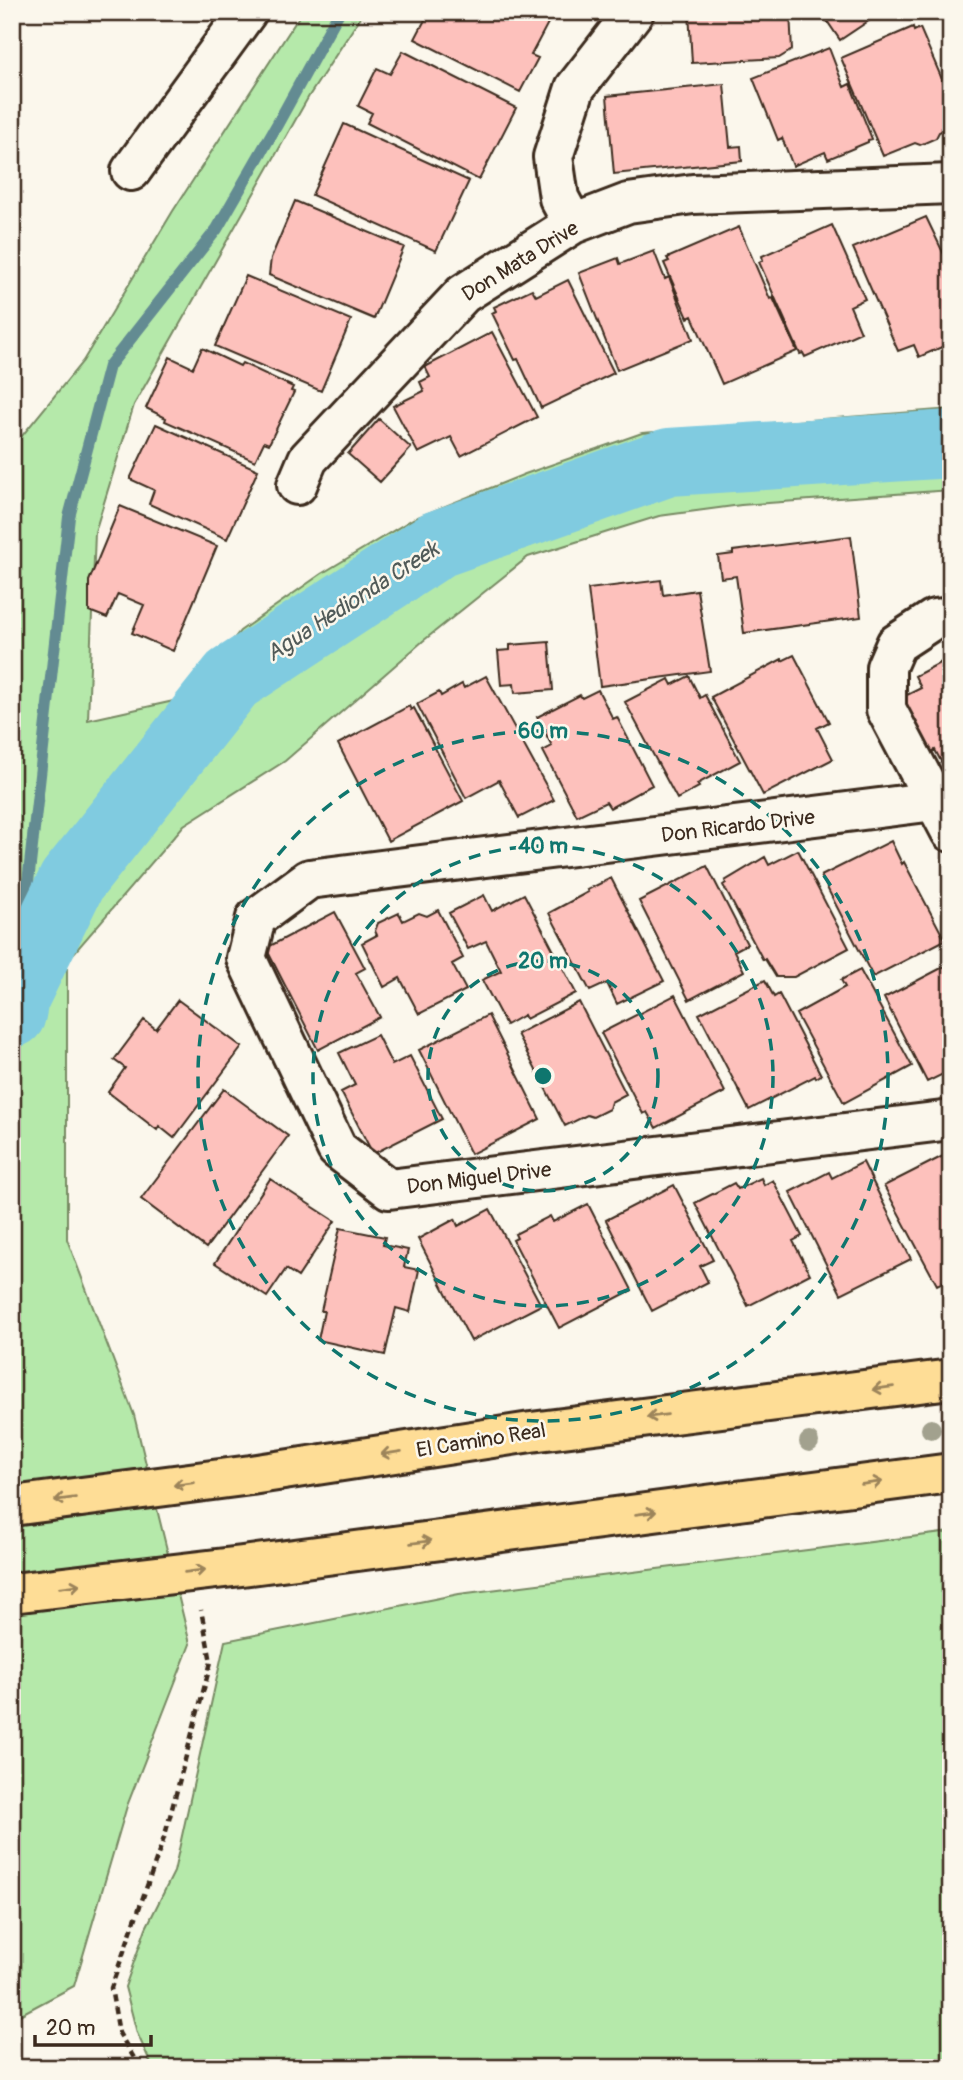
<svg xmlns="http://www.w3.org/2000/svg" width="963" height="2080" font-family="Pangolin,sans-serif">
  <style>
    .green { fill: #b5e9aa; stroke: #788a64; stroke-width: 2 }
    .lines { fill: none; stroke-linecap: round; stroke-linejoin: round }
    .stream { stroke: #648b92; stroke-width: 12 }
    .river { stroke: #80cbe0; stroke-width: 68 }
    .building { fill: #fdc1bc; stroke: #3b2a1e; stroke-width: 2 }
    .minor-casing { stroke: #3b2a1e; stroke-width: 44 }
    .major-casing { stroke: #3b2a1e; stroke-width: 44 }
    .path { stroke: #3b2a1e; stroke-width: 4.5; stroke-dasharray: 7 5; stroke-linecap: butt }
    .minor { stroke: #fbf7ec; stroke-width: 38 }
    .major { stroke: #fedd96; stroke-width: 38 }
    .tree { fill: #a2a18e }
    .oneway { stroke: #9c845a }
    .ring { fill: none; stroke: #0f766e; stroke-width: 3.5; stroke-dasharray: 12 9 }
    .labels { text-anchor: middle; stroke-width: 5; stroke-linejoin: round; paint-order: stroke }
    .street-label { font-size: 21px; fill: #3b2a1e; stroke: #fbf7ec }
    .water-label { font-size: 23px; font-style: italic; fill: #505a58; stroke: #fbf7ec }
    .centre { fill: #0f766e; stroke: #fbf7ec; stroke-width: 3.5 }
    .ring-label { font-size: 21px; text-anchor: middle; font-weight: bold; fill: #0f766e; stroke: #fbf7ec; stroke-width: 5; stroke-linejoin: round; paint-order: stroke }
  </style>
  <rect width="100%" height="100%" fill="#fbf7ec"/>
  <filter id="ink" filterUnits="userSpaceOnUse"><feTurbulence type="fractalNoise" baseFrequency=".0143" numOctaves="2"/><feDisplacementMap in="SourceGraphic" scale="14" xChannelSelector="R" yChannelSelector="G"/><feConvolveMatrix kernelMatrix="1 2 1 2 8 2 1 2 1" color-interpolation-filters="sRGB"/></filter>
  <g filter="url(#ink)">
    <path class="green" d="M302,12H364L309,96L134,405L95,532L88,720L187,698L240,631L321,574L413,519L525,474L642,433L951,409V490L741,505L659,516L528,557L423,641L285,761L184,825L67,961V1239L134,1415L190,1644L127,1806L74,1986L12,2019V448L83,361L173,211Z
      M951,1532V2068H153L137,2033L125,1987L146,1928L174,1872L225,1641L459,1594Z"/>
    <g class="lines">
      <path class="stream" d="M15,998L69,517L109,366L217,229L278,123L339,12"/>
      <path class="river" d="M12,1014L15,998L72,881L232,679L438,544L669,462L951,444"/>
    </g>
    <path class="building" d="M429,12H527L548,23L531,55L538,58L520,92L415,39Z
      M689,12H790L792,50L779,58L692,63Z
      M821,12H882L840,40Z
      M913,27L914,31L920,28L951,100V127L939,132L936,138L920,145L915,143L883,156L841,58Z
      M829,48L844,87L850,84L872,139L868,140V142L828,159L825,152L793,166L782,138L778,140L753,78Z
      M403,51L516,108L479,180L367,123L372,113L358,106L377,68L390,74Z
      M724,84L730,147L741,146L742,161L614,174L607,96Z
      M344,124L469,181L436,251L312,195Z
      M295,201L404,247L374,319L269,275L271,258Z
      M926,217L951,269V343L919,357L914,345L898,351L853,248Z
      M832,225L865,299L850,306L861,332L805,357L803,353L800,354L759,262L763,260L762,256Z
      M739,227L770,299L773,298L797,351L722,384L692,316L688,318L664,263L669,261L667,258Z
      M654,251L665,279L669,277L693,339L617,370L579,273L618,258L620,264Z
      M246,276L351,320L321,391L215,346Z
      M568,280L614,373L541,408L518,359L515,360L492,313L496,311L494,307L532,289L536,296Z
      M492,332L537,417L461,456L451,437L418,453L393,406L424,391L420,382L430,377L425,367Z
      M202,348L240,366L242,363L293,387L291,391L294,392L269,444L264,442L255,461L165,421L166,418L146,408L170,357L193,368Z
      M379,419L411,448L380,482L348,454Z
      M156,424L258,470L227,539L149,504L154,490L130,479Z
      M120,506L217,546L173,651L132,633L144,605L118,594L107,618L89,611V581Z
      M851,536L861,617L744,633L736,576L721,578L718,556L733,554V551Z
      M661,580L663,595L697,590L710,671L600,686L588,589Z
      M549,642L553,690L515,693L514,684L501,685L498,651L510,650V645Z
      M794,655L829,722L817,728L833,759L763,795L711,697L782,659V661Z
      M951,657V780L935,750L928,754L899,699L921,688L915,676Z
      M486,676L554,800L519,818L499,780L466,798L417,704L439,692L441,696L462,684L464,688Z
      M689,676L700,698L705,695L740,761L697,784L699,787L677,799L625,702L669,679L672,685Z
      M598,690L613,719L617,717L652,785L610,808L606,802L577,816L543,751L552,746L537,717L580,695L582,698Z
      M409,706L411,710L414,708L463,801L388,841L338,744Z
      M891,841L902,864L904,862L945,940L873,977L821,876Z
      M798,850L849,948L794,977H776L765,959L763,960L723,885L726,883L725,881L765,857L769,865Z
      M707,866L747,944L734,951L744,971L689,1000L639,901Z
      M611,878L664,981L617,1004L607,983L590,991L549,913L588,892L587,890Z
      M524,894L576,993L526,1019L524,1015L506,1025L482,980L501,971L486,941L468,949L449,913L484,895L492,911Z
      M438,910L463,958L452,964L466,990L419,1014L400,978L384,987L362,943L377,935L375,931L378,923L399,913L403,921L419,913L427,916Z
      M335,912L365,968L356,973L380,1017L318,1050L266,948Z
      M951,963V1085L949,1086L943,1074L927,1082L884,998Z
      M860,970L912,1066L844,1103L796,1014L845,987L841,980Z
      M765,980L774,997L779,994L821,1075L816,1078L815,1076L749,1110L699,1014Z
      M675,995L725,1092L656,1128L647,1112L643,1114L601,1033Z
      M178,1000L242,1047L174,1138L159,1126L157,1130L108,1092L125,1068L114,1060L144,1020L156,1029Z
      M579,1002L626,1094L611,1102L609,1109L593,1117L587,1115L565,1126L517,1034Z
      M488,1015L540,1119L471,1154L419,1050Z
      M377,1035L392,1065L410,1056L442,1119L373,1154L341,1092L355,1085L339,1053Z
      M224,1089L288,1136L206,1248L141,1199Z
      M951,1152V1265L949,1266L951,1278L937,1285L884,1186Z
      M863,1162L911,1259L841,1294L790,1192L829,1172L832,1178Z
      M761,1178L764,1185L773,1180L802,1236L793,1241L810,1274L748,1306L695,1203L734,1183L738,1189Z
      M270,1179L335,1221L298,1277L286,1269L267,1297L215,1263Z
      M674,1185L713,1260L700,1266L708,1282L652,1311L606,1220Z
      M588,1204L632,1290L559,1328L513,1240L517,1238L515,1234L550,1216L553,1222Z
      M490,1209L541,1305L471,1341L418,1239L455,1219L458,1226Z
      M340,1228L385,1237L383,1245L408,1250L404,1267L419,1270L410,1312L396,1308L385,1355L318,1340L324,1311H321Z"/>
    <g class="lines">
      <g class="minor-casing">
        <path id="minor" d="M131,171L247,12
          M573,224L559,198L553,157L575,88L634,12
          M297,485L308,459L463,294L573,224L628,203L693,194L951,184
          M951,617L934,619L896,644L886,667V709L951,832
          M935,801L309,879L256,918L246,958L337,1149L389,1189L951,1120"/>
      </g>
      <g class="major-casing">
        <path id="major" d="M12,1506L251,1475L531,1432L951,1379
          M12,1593L242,1566L951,1473"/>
      </g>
      <path class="path" d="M140,2068L119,2033L111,1988L165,1835L211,1662L201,1610"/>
      <use href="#minor" class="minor"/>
      <use href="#major" class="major"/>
    </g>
    <g class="tree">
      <circle cx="931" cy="1429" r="10"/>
      <circle cx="809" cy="1442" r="10"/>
    </g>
    <defs><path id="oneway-shaft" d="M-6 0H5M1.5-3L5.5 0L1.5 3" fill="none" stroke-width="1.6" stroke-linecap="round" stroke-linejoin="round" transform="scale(1.75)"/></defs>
    <g class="oneway">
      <use href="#oneway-shaft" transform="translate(883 1388) rotate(173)"/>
      <use href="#oneway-shaft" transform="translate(657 1416) rotate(173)"/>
      <use href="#oneway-shaft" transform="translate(391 1453) rotate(171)"/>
      <use href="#oneway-shaft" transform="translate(872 1483) rotate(-7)"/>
      <use href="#oneway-shaft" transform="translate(184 1484) rotate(173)"/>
      <use href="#oneway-shaft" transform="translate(65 1499) rotate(173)"/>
      <use href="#oneway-shaft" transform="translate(646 1513) rotate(-7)"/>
      <use href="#oneway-shaft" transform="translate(421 1542) rotate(-7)"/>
      <use href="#oneway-shaft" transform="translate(195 1571) rotate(-7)"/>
      <use href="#oneway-shaft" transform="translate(70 1586) rotate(-7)"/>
    </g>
  </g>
  <g class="ring">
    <circle cx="543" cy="1076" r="115"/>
    <circle cx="543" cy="1076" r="230"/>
    <circle cx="543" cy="1076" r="345"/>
  </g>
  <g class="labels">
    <g class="street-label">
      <text transform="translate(520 261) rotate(-32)" y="7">Don Mata Drive</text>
      <text transform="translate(738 826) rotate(-7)" y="7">Don Ricardo Drive</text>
      <text transform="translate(479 1178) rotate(-7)" y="7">Don Miguel Drive</text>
      <text transform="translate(481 1440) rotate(-9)" y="7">El Camino Real</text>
    </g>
    <g class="water-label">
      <text transform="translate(352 601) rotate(-33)" y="8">Agua Hedionda Creek</text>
    </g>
  </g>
  <circle cx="543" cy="1076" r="10" class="centre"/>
  <g class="ring-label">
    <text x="543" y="738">60 m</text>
    <text x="543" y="853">40 m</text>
    <text x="543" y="968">20 m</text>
  </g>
  <rect width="963" height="2080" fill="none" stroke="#fbf7ec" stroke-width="42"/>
  <rect x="21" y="21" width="921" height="2038" fill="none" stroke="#3b2a1e" stroke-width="2.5" filter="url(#ink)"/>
  <path d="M35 2035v10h116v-10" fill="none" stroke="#3b2a1e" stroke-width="3.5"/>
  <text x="46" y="2035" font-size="21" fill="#3b2a1e" stroke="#fbf7ec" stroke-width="5" paint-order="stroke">20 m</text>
</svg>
